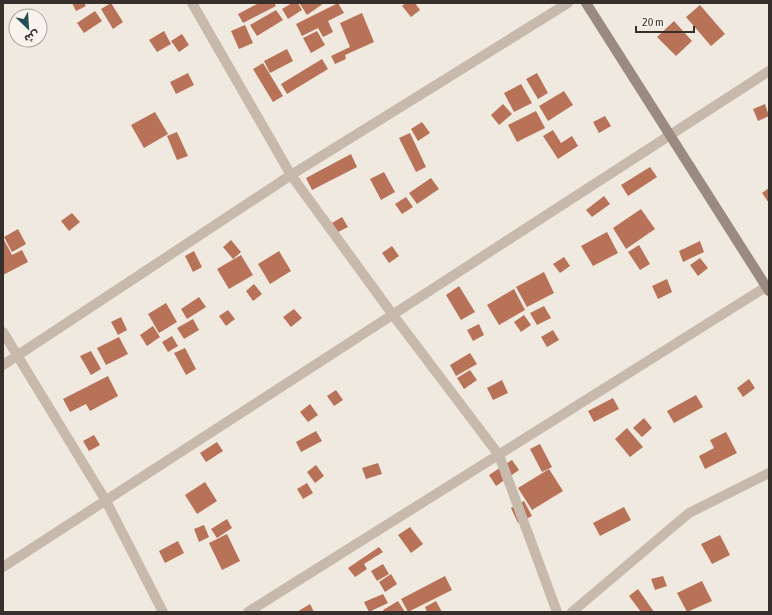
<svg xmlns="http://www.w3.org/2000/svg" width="772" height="615" font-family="'Asap Condensed','Noto Sans Arabic',sans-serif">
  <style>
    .building { fill: #b87257 }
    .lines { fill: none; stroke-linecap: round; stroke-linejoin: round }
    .street { stroke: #c7baad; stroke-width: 10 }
    .secondary { stroke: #9b8a7f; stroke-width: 10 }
  </style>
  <rect width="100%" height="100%" fill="#f0e9e0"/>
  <path class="building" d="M72,3H84L86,6L76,11Z
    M111,3L123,22L113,29L101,9Z
    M259,3H274L276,6L243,23L238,14Z
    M292,3H298L302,10L288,19L282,9Z
    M302,3H324L307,15L300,4Z
    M338,3L344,13L328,21L333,32L323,37L318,28L302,36L296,24Z
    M406,3H415L420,10L411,17L402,6Z
    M700,5L725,34L711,46L686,17Z
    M276,10L283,20L257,36L250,25Z
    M95,11L102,21L84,33L77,23Z
    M362,13L374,42L345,55L346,59L335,64L331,56L350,47L340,23Z
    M674,21L692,41L676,56L657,37Z
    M245,25L253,43L239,49L231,31Z
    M164,31L171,44L157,52L149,40Z
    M317,31L325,45L311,53L303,38Z
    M182,34L189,45L179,52L171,41Z
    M287,49L293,61L270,73L264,61Z
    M322,59L328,69L287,94L281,84Z
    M263,63L283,96L273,102L253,69Z
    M188,73L194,85L176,94L170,82Z
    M537,73L548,93L538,99L526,79Z
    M521,84L532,103L514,112L504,93Z
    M564,91L573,105L548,121L539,106Z
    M503,104L512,114L499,125L491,115Z
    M765,104L769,116L758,121L753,109Z
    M536,111L545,128L517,142L508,125Z
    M155,112L168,134L144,148L131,125Z
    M605,116L611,126L599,133L593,122Z
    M422,122L430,133L418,141L411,129Z
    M553,130L561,143L572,136L578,146L558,159L543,136Z
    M177,132L188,156L177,160L167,136Z
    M410,133L426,167L416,172L399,138Z
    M351,154L357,167L312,190L306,178Z
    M650,167L657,177L628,196L621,185Z
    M384,172L395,192L381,200L370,179Z
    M431,178L439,189L417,204L409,193Z
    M769,188V203L762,193Z
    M604,196L610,204L592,217L586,210Z
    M406,197L413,207L402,214L395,204Z
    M641,209L655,229L626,249L613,228Z
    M72,213L80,222L69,231L61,221Z
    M342,217L348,227L338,232L332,223Z
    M18,229L26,244L12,252L4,237Z
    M607,232L618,253L593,266L581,246Z
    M3,238L12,255L22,250L28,262L3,275Z
    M231,240L241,252L233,259L223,247Z
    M700,241L704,252L683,262L679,251Z
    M639,245L650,264L640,270L628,252Z
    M392,246L399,256L389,263L382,253Z
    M194,251L202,267L193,272L185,256Z
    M279,251L291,271L270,284L258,264Z
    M241,255L253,275L229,289L217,269Z
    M564,257L570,266L560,273L553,264Z
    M700,258L708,268L698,276L690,265Z
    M544,272L554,293L527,307L516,287Z
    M667,279L672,292L658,299L652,286Z
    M254,284L262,294L253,301L246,291Z
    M459,286L475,312L461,320L446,295Z
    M514,289L525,310L499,325L487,305Z
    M199,297L206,307L187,319L181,309Z
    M166,303L177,322L159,333L148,314Z
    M544,306L551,318L537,325L530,313Z
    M294,309L302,318L291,327L283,317Z
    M228,310L235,319L226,326L219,316Z
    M524,315L531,325L521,332L514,322Z
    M121,317L127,330L118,335L111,322Z
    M193,319L199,330L184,339L177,328Z
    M479,324L484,335L473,341L467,330Z
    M153,326L160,337L147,346L140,335Z
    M553,330L559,340L547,347L541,337Z
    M172,336L178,346L168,352L162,342Z
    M119,337L128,354L106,365L97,348Z
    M185,348L196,369L186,375L174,353Z
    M91,351L101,369L91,375L80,356Z
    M470,353L477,364L456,376L450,365Z
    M470,370L477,380L464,389L457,378Z
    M108,376L118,396L90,411L86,404L70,412L63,399Z
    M749,379L755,388L743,397L737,388Z
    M502,380L508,393L493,400L487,388Z
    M336,390L343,400L334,406L327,396Z
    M696,395L703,407L674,423L667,411Z
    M613,398L619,409L594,422L588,411Z
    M310,404L318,415L308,422L300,412Z
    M644,418L652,428L642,437L633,428Z
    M627,428L643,447L630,457L615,439Z
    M316,431L322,441L301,452L296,442Z
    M726,432L737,453L705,469L699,456L714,448L710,440Z
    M94,435L100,445L89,451L83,441Z
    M217,442L223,451L206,462L200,453Z
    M540,444L552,467L542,472L530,449Z
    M512,460L519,470L496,486L489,475Z
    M378,463L382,474L366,479L362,468Z
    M316,465L324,476L315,483L307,472Z
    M549,469L563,491L532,510L518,488Z
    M205,482L217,501L197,514L185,495Z
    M307,483L313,493L303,499L297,489Z
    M524,501L532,516L518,523L511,508Z
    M624,507L631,520L600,536L593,523Z
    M227,519L232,528L217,538L211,529Z
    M204,525L209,537L199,542L194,529Z
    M410,527L423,544L411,553L398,535Z
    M227,534L240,561L222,570L209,543Z
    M720,535L730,555L712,564L701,544Z
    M178,541L184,553L165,563L159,551Z
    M379,547L383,552L364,564L367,569L355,577L348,568Z
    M383,564L389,574L377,581L371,571Z
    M391,574L397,584L385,592L379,582Z
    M445,576L452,590L408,612L401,599Z
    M663,576L667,586L655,590L651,579Z
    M702,581L712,601L687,612L677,593Z
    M638,589L654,612H641L629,596Z
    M383,594L388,603L369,612L364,602Z
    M398,601L405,612H384L383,610Z
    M436,601L442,612H427L425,607Z
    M310,604L314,612H297Z"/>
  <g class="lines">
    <path class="street" d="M192,3L291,175L393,315L499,455L557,612
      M3,332L106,501L163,612
      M3,365L291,175L568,3
      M3,567L769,71
      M248,612L769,285
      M572,612L689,513L769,473"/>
    <path class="secondary" d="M586,3L769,291"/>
  </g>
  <rect width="772" height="615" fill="none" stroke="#372f2b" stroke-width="8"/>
  <g transform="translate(28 28) rotate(155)"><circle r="19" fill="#f8f3ec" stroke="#aba59f"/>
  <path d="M0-3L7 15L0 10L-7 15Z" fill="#254f54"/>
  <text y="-6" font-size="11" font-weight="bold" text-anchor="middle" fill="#372f2b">ش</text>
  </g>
  <path d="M636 26v6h58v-6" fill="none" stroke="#372f2b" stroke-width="2"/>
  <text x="642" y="26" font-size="12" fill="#372f2b" stroke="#f8f3ec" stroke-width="3" paint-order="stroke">20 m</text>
</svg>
